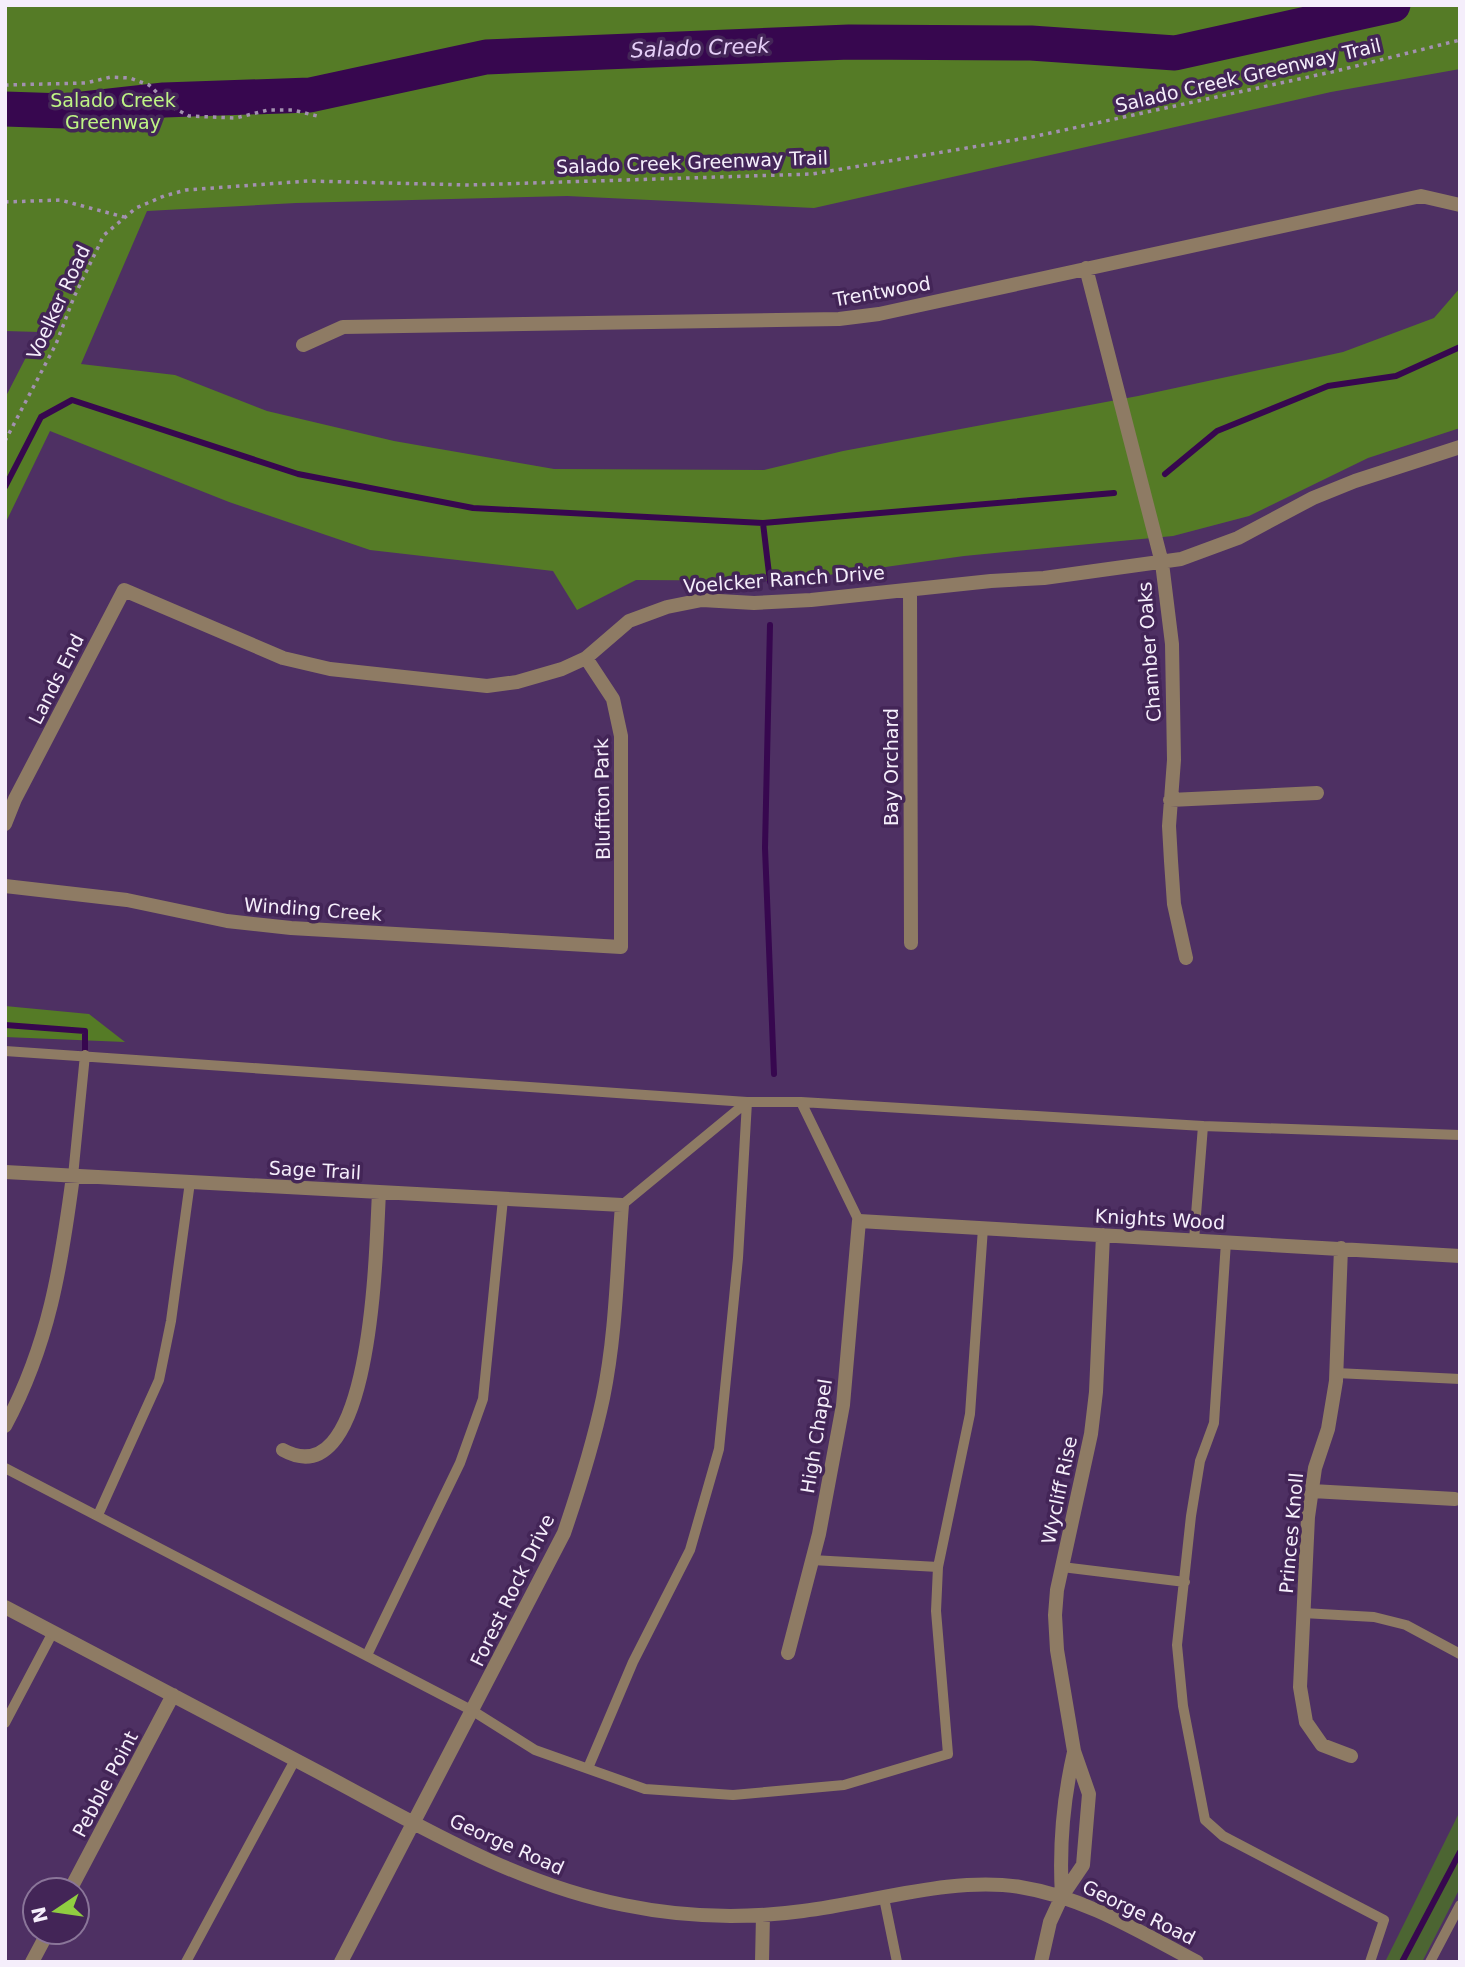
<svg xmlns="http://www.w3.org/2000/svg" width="1465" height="1967" font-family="'DejaVu Sans',sans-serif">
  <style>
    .green { fill: #4c6532 }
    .forest { fill: #557b26 }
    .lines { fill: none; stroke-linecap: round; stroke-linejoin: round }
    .stream { stroke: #37074f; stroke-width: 6 }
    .river { stroke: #37074f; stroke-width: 35 }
    .path { stroke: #a391b0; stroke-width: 3.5; stroke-dasharray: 3.5 5; stroke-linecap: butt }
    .service { stroke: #8e7b64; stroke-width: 10 }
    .minor { stroke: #8e7b64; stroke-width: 14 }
    .labels { text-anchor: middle; stroke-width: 7; stroke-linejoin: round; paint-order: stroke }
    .street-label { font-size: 19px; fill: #f5eefb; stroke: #432557 }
    .park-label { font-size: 19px; fill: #bff585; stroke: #432557 }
    .water-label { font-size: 21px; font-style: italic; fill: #e6cff8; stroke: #432557 }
  </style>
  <rect width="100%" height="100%" fill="#4e3063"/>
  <path class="green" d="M1460,1811V1888L1422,1962H1385Z"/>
  <path class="forest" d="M5,5H1460V69L1331,92L814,208L567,196L296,203L147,211L81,364L175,375L267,411L394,441L554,469L764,470L843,451L1138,396L1343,352L1434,318L1460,288V428L1368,458L1249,516L1173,536L964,556L785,581L636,580L577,610L553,571L370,550L229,502L50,431L5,524V398L39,332L5,331Z
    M5,1006L89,1014L125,1042L5,1037Z"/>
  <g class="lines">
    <path class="stream" d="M1165,474L1217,431L1328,386L1396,376L1460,347
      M5,487L41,417L72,400L298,474L473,508L763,523L1114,493
      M763,523L770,582
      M770,625L765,848L774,1074
      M5,1025L85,1031V1055
      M1402,1962L1460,1852"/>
    <path class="river" d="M5,109L65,111L164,100L310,95L486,57L849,42L1031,43L1175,53L1393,5"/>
    <path class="path" d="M5,85L86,83L111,77L130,78L149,85L172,107L189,116L236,118L268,110H293L317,116
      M5,202L60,200L124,217
      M5,441L56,344L74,297L104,235L136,208L164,196L186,190L308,181L469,185L812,174L1032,137L1336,71L1460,40"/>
    <path class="service" d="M5,1051L747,1102L622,1205
      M801,1102L859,1221
      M73,1176L85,1055
      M1194,1240L1203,1126
      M1226,1242L1214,1423L1200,1461L1191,1516L1177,1645L1183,1706L1205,1820L1223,1836L1384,1920L1370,1962
      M1336,1373L1460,1379
      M5,1468L473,1711L535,1750L645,1789L733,1795L844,1785L948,1754L936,1611L938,1567L970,1414L983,1228
      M98,1515L159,1380L171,1321L190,1182
      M812,1560L938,1567
      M1062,1567L1185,1582
      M1303,1613L1374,1617L1406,1625L1460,1654
      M367,1655L460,1463L483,1399L503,1199
      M5,1723L53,1632
      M588,1768L633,1662L690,1550L719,1449L738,1258L747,1102H801L1203,1126L1460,1135
      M884,1898L897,1962
      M186,1962L295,1760
      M1430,1962L1460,1905"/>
    <path class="minor" d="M1086,268L1162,563L1172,644L1174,760L1169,826L1171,861L1174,904L1186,958
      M303,345L343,327L839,319L879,314L1421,196L1460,205
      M910,590L911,943
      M1170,800L1317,793
      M5,824L15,799L124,590L283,658L330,669L487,686L517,682L562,669L586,658L629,621L667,607L702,600L754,603L811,600L991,581L1044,578L1181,559L1238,538L1313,498L1355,481L1460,447
      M5,886L127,900L227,921L291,928L621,947V736L613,699L586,658
      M5,1172L622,1205C617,1269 616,1335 603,1398C593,1445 579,1489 564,1533L341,1962
      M1341,1248L1336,1381L1328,1429L1315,1468L1308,1517L1300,1687L1306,1722L1322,1745L1351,1756
      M5,1426C49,1344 61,1267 73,1176
      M283,1450C375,1501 376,1236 379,1193
      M1312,1491L1455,1499
      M5,1607C111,1663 218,1719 324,1775C420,1826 516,1884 624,1905C682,1917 744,1919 803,1911C871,1903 953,1876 1020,1887C1084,1897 1140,1932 1197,1962
      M788,1653L819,1534L843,1405L859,1221L1460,1256
      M70,1890L173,1695
      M1062,1896C1059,1847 1063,1800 1074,1752
      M32,1962L48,1932
      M762,1962L763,1915
      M1041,1962L1050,1922L1062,1896L1083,1865L1089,1794L1074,1751L1057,1650L1055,1615L1057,1590L1091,1434L1096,1392L1103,1235"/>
  </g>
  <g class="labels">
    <g class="street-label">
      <text transform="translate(1248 75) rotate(-13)" y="7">Salado Creek Greenway Trail</text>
      <text transform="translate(692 162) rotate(-2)" y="7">Salado Creek Greenway Trail</text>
      <text transform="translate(882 291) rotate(-10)" y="7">Trentwood</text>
      <text transform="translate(58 302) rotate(-65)" y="7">Voelker Road</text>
      <text transform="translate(784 579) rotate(-4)" y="7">Voelcker Ranch Drive</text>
      <text transform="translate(1149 652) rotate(-94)" y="7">Chamber Oaks</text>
      <text transform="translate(56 679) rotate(-63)" y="7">Lands End</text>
      <text transform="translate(891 767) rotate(-90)" y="7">Bay Orchard</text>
      <text transform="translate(602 799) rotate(-91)" y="7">Bluffton Park</text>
      <text transform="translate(313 909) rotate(4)" y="7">Winding Creek</text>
      <text transform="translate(315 1170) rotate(3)" y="7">Sage Trail</text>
      <text transform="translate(1160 1219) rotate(3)" y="7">Knights Wood</text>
      <text transform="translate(816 1436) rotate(-81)" y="7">High Chapel</text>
      <text transform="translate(1059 1490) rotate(-78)" y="7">Wycliff Rise</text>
      <text transform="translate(1291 1533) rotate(-85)" y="7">Princes Knoll</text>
      <text transform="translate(512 1590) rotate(-64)" y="7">Forest Rock Drive</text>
      <text transform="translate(105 1784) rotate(-62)" y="7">Pebble Point</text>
      <text transform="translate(507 1844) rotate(24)" y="7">George Road</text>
      <text transform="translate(1139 1912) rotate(26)" y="7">George Road</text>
    </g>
    <g class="park-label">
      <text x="113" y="107">Salado Creek<tspan x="113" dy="22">Greenway</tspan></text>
    </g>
    <g class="water-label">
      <text transform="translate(700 48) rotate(-2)" y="7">Salado Creek</text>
    </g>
  </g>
  <rect width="1465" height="1967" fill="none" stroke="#f5eefb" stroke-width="14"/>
  <g transform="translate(56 1911) rotate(257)"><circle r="33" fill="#432557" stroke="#8a7599" stroke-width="2"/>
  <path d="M0-5L12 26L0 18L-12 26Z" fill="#90cd41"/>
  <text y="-10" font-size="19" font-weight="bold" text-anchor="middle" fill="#f5eefb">N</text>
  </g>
</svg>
